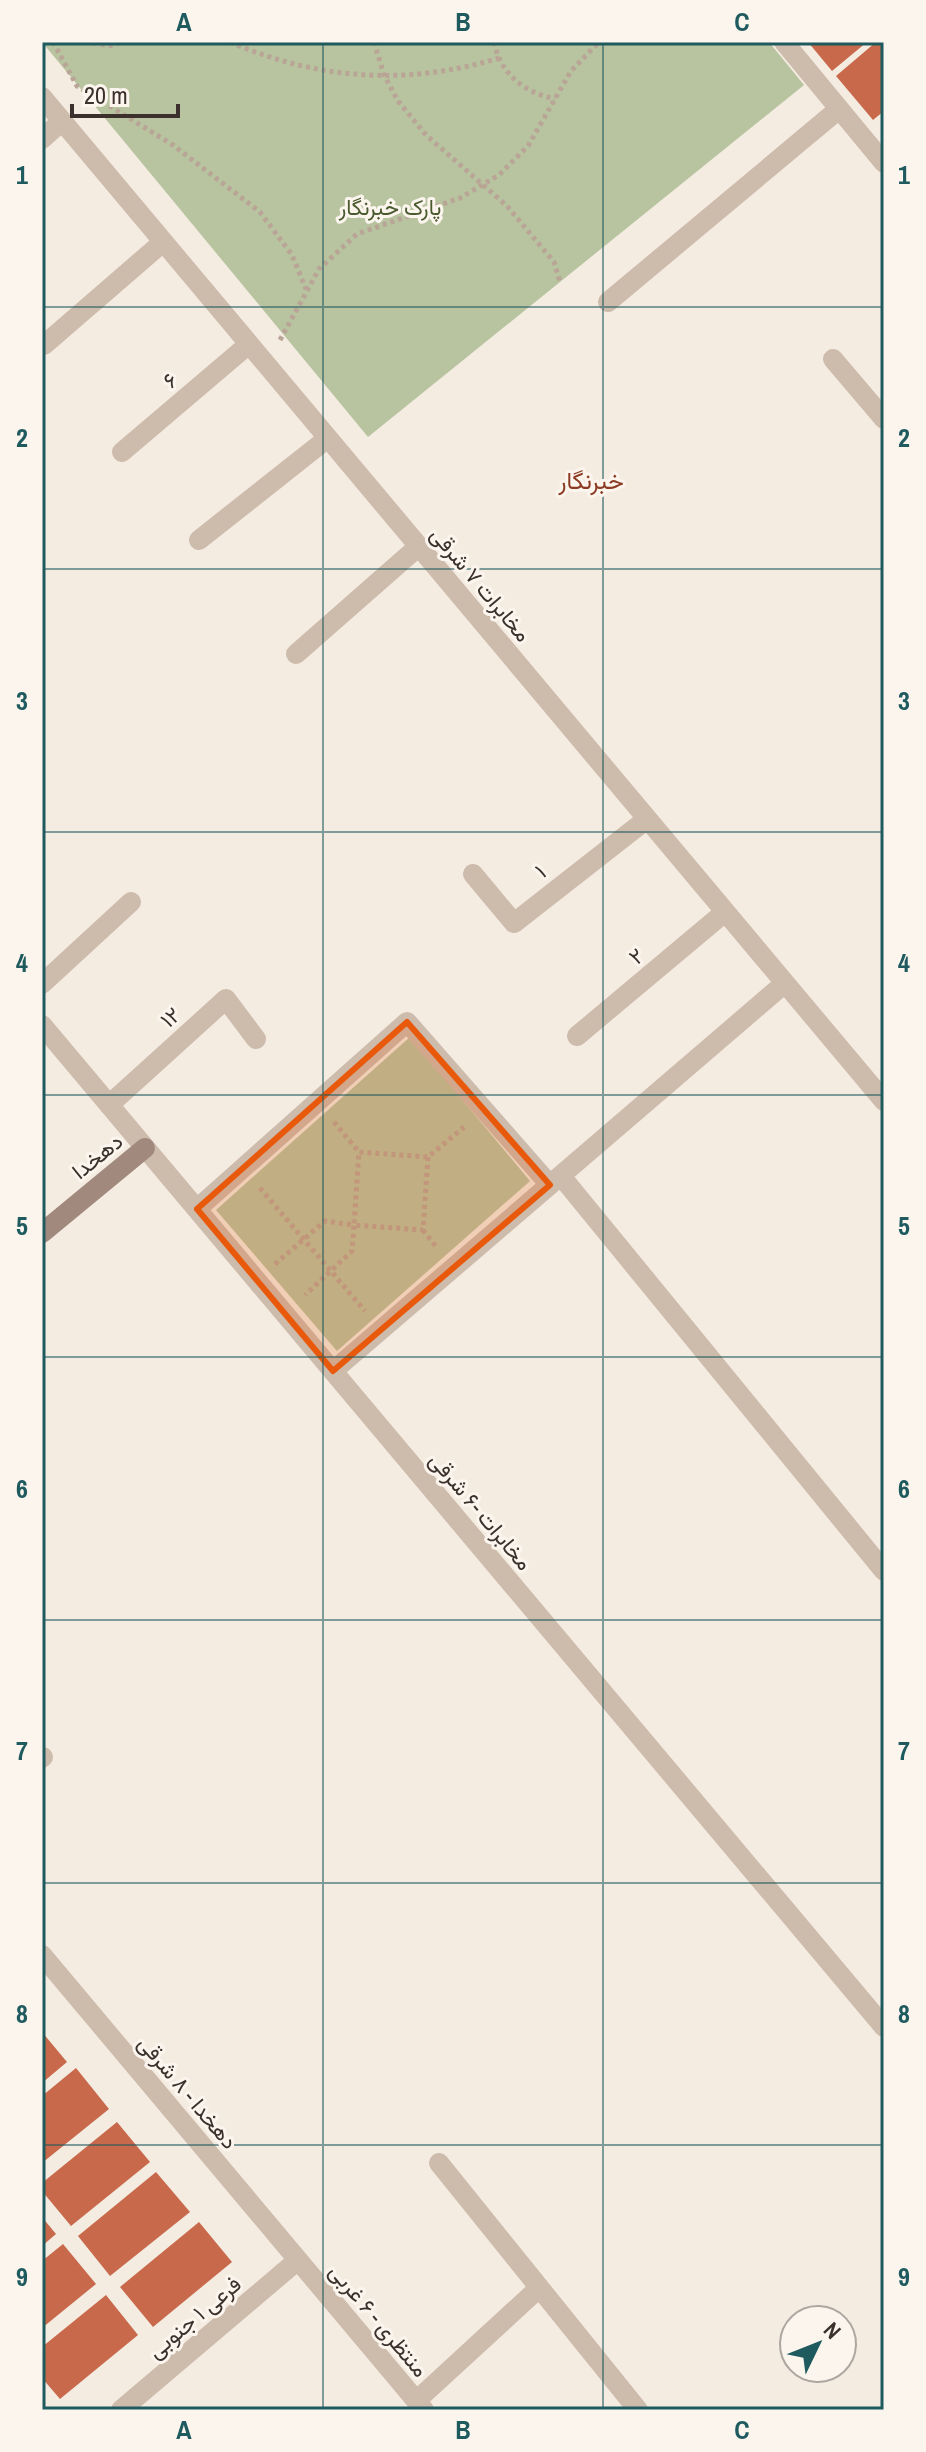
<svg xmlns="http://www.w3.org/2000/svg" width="926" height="2452" font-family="'Archivo Narrow',Vazirmatn,sans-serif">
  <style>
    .green { fill: #b8c4a0 }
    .building { fill: #c8694b }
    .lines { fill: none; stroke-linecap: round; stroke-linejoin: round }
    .path { stroke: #b9a596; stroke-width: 5; stroke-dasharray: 4 4; stroke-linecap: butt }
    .street { stroke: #cdbbac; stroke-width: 20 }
    .secondary { stroke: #a18a7d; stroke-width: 20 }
    .marked { fill: #e8590c; fill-opacity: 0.2; stroke: #e8590c; stroke-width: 6; stroke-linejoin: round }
    .grid { fill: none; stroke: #1f5a5e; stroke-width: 2; stroke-opacity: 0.55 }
    .labels { text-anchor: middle; stroke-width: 6; stroke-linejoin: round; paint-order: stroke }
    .park-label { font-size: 22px; fill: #4a5a2e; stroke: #fbf5ee }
    .street-label { font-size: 22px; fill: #3b302b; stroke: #fbf5ee }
    .neighbourhood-label { font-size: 24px; fill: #8c3b22; stroke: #fbf5ee }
    .neatline { fill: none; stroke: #1f5a5e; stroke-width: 3 }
    .grid-label { font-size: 26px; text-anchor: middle; font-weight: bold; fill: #1f5a5e }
  </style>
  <rect width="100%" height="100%" fill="#f4ebe1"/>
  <path class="green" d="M42,42H769L804,85L368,437Z
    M410,1037L530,1181L337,1351L216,1210Z"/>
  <path class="building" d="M808,42H867L832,71Z
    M876,42H884V111L873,120L836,76Z
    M42,2032L67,2062L42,2083Z
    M76,2068L109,2109L42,2163V2096Z
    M117,2122L150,2162L71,2226L42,2191V2183Z
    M156,2172L190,2212L110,2276L78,2236Z
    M42,2217L56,2234L42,2246Z
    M199,2222L232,2262L153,2327L120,2287Z
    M63,2244L96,2284L42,2328V2261Z
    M106,2295L138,2335L60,2399L42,2378V2347Z"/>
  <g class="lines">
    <path class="path" d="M53,42L77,86L173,145L260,212L292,255L306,289
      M85,42L114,46L120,42
      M230,42C318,80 407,86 499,58
      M374,42L384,75L398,101L426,135L507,206L554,262L560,282
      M494,42C501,75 524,92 555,99
      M280,340L319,269L357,234L460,198L499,175L528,146L571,71L599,42
      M334,1122L359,1152
      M428,1157L423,1230L354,1225L359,1152L428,1157L464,1127
      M260,1188L365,1311
      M423,1230L437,1248
      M275,1264L325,1221L354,1225L352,1251L305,1295"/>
    <path class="street" d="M784,42L884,163
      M42,97L884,1101
      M42,139L62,121
      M608,302L839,109
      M44,345L163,242
      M833,359L884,419
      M122,452L249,344
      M199,540L328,438
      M296,654L419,546
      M473,874L514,923L647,819
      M42,984L131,902
      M42,1025L884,2027
      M577,1036L725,912
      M109,1105L226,999L256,1039
      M561,1176L884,1571
      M197,1209L407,1022L550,1185
      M333,1371L785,983
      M42,1758L43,1757
      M42,1955L424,2410
      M439,2163L638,2410
      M416,2401L539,2288
      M121,2410L298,2260"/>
    <path class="secondary" d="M42,1233L145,1148"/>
  </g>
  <path class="marked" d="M407,1022L550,1185L333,1371L197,1209Z"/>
  <path class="grid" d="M323,42V2410M603,42V2410M42,307H884M42,569H884M42,832H884M42,1095H884M42,1357H884M42,1620H884M42,1883H884M42,2145H884"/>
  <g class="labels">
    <g class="park-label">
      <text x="390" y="215">پارک خبرنگار</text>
    </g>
    <g class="street-label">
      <text transform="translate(170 380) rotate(-40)" y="8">۶</text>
      <text transform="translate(481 584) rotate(50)" y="8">مخابرات ۷ شرقی</text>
      <text transform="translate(540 871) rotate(-38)" y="8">۱</text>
      <text transform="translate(636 956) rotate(-40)" y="8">۲</text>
      <text transform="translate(170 1017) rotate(-42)" y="8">۱۲</text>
      <text transform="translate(97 1156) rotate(-39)" y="8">دهخدا</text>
      <text transform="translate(481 1511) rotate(50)" y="8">مخابرات -۶ شرقی</text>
      <text transform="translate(188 2092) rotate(50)" y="8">دهخدا - ۸ شرقی</text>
      <text transform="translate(194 2317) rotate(-40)" y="8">فرعی ۱ جنوبی</text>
      <text transform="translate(379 2320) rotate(50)" y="8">منتظری - ۶ غربی</text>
    </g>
    <g class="neighbourhood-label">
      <text x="591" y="489">خبرنگار</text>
    </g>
  </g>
  <rect width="926" height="2452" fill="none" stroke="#fbf5ee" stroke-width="88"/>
  <g transform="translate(818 2344) rotate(47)"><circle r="38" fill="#fbf5ee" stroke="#aea6a0" stroke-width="2"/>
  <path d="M0-6L14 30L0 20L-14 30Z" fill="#1f5a5e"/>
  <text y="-12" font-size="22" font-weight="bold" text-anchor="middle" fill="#3b302b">N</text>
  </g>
  <path d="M72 104v12h106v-12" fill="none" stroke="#3b302b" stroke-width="4"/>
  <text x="84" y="104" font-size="24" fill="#3b302b" stroke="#fbf5ee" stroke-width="6" paint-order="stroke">20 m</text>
  <rect x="44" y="44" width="838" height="2364" class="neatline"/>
  <g class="grid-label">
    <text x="184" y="31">A</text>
    <text x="463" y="31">B</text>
    <text x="742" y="31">C</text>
    <text x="22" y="184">1</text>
    <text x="904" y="184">1</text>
    <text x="22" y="447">2</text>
    <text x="904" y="447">2</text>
    <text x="22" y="710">3</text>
    <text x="904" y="710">3</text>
    <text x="22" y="972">4</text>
    <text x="904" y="972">4</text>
    <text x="22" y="1235">5</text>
    <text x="904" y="1235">5</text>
    <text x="22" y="1498">6</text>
    <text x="904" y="1498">6</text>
    <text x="22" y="1760">7</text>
    <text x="904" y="1760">7</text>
    <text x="22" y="2023">8</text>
    <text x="904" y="2023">8</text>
    <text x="22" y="2286">9</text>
    <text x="904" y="2286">9</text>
    <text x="184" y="2439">A</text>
    <text x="463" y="2439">B</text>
    <text x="742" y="2439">C</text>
  </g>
</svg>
